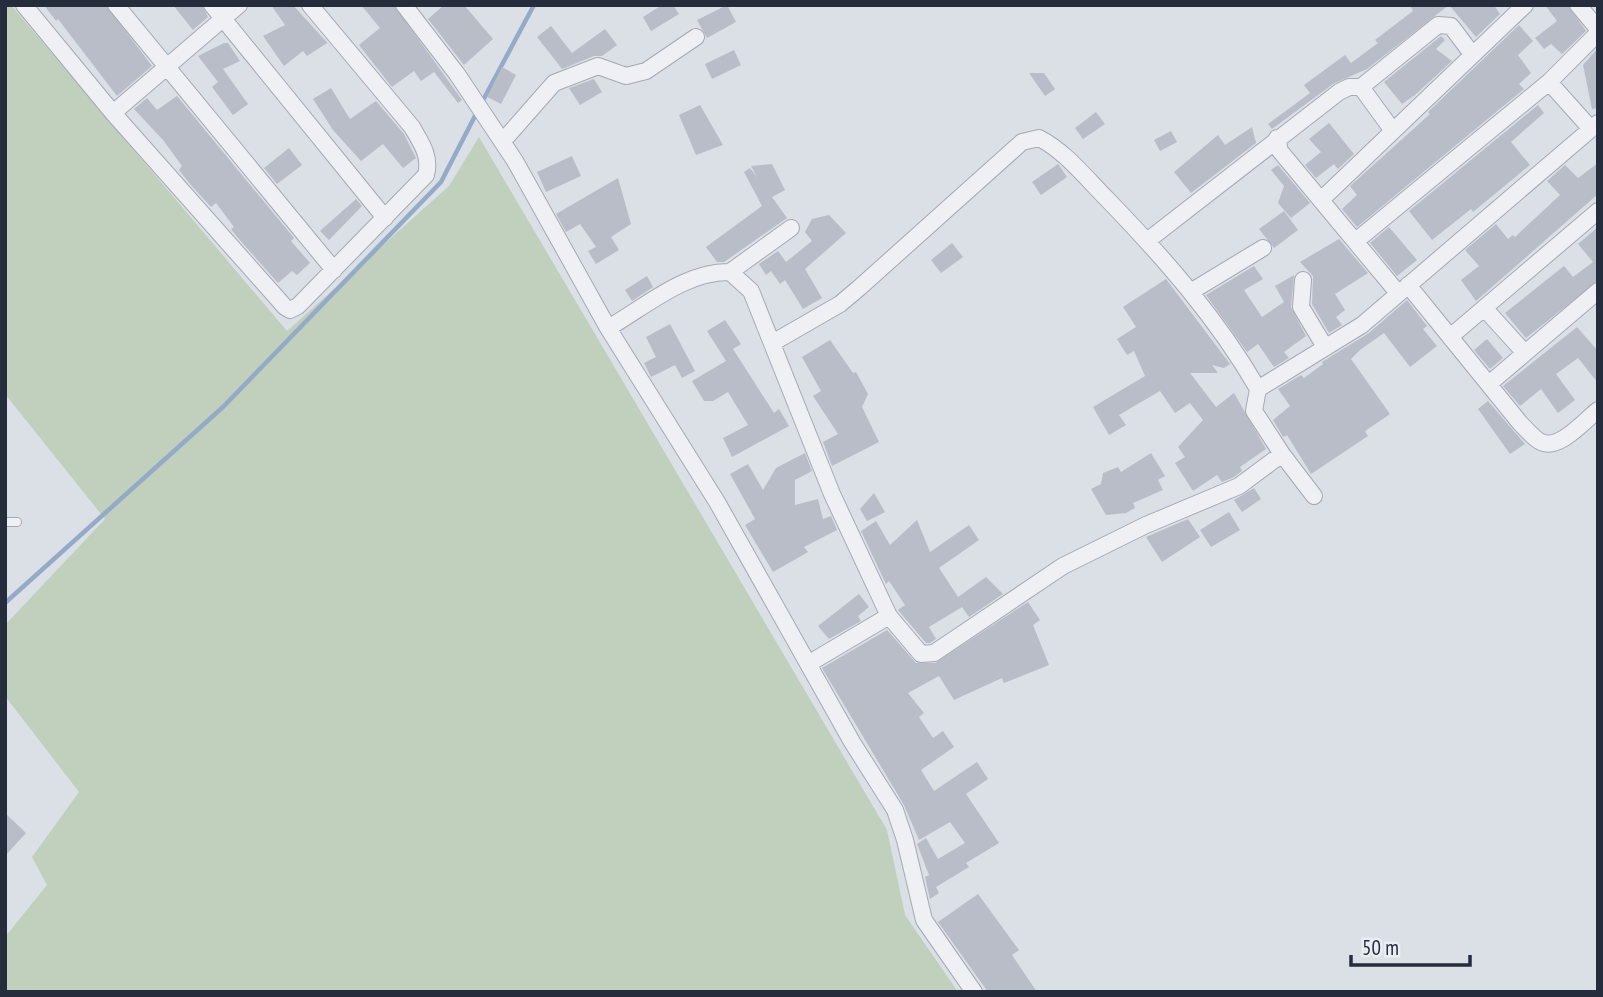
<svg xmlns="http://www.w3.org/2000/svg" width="1603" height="997" font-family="'PT Sans Narrow',sans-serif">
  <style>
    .green { fill: #c0d0bc }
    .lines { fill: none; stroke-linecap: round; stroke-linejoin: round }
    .stream { stroke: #95aac7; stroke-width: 4.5 }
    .building { fill: #b8bdc8 }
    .service-casing { stroke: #a4a9b3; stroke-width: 10 }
    .minor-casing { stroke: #a4a9b3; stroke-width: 18 }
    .service { stroke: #eef0f4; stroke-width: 8 }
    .minor { stroke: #eef0f4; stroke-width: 16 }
  </style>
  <rect width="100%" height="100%" fill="#dbdfe6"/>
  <path class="green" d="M5,5H11L287,331L449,186L479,137L887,830L905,915L958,992H5V937L47,885L32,857L79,792L5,696V625L105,519L5,394Z"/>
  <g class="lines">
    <path class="stream" d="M481,104L534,5
      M5,603L223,407L441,182L477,112"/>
  </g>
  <path class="building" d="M44,5H106L152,66L117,96L58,19L56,21Z
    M173,5H202L208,17L193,30Z
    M271,5H293L331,47L327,43L307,56L303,51L284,66L263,36L285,25Z
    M361,5H394L462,100L458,103L434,72L421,81L414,71L392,87L359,45L380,28Z
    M444,5H464L493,39L464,65L428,19Z
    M662,5H673L679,14L651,31L643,17Z
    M727,5L736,22L707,38L697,20Z
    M1410,5H1449L1367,69L1333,84L1272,129L1268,124L1310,93L1304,85L1345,55L1351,63L1378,43L1375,40L1413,11Z
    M1449,5H1494L1500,14L1476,37Z
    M1545,5H1568L1586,31L1562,54L1551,44L1544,49L1535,38L1557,21Z
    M1519,25L1533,41L1518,55L1531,73L1519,84L1524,89L1357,227L1342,209L1357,195L1350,186L1430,114L1428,112Z
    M551,26L572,53L605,29L617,45L602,56H594L562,69L537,37Z
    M1441,36L1445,40L1436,49L1452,61L1415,95L1402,104L1384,82Z
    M224,43H228L240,61L223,69L248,104L233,115L212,87L218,82L198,56Z
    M1598,48V108L1592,109L1583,65Z
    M734,50L741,65L712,79L705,64Z
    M502,67L516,75L501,104L487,97Z
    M1029,73H1044L1055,89L1045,96Z
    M594,79L602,92L580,105L569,88Z
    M331,88L350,119L376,101L404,134L416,158L403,168L383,144L361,161L333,130L313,99Z
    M177,96L294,238L291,241L310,263L297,275L292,271L278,283L238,238L231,229L234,227L216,203L211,207L190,184L179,170L182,166L163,140L134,109L147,98L157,110Z
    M700,105L723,145L696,155L679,115Z
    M1538,105L1544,113L1511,142L1530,165L1473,212L1471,209L1432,240L1409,211Z
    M1096,112L1105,124L1083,139L1075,128Z
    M1329,123L1354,154L1338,169L1334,164L1316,178L1305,165L1321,152L1309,139Z
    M1252,127L1256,143L1191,193L1174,172L1218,135L1225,145Z
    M1171,131L1177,142L1160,151L1154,140Z
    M289,148L302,165L277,184L264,168Z
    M572,156L581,176L546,192L537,172Z
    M1598,163V194L1476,301L1461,280L1479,266L1465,250L1496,224L1508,239L1513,235L1515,237L1560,195L1547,181L1565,165L1578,178Z
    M772,164L785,190L772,197L787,218L724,262H717L706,247L762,206L744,172L750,168L757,177L751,166Z
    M1058,164L1067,177L1041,195L1032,182Z
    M1278,165L1310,203L1291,218L1278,203L1284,186L1271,170Z
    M618,178L631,224L611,237L619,250L596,264L588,251L596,247L580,224L566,232L556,214Z
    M356,199L362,206L329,240L320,231Z
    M1284,211L1298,230L1274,248L1259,229Z
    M829,215L846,233L805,269L822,298L803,309L785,280L780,284L771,271L766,275L759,264L778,251L786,262L812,241L805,232L812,219Z
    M1389,227L1417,260L1397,276L1370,243Z
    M1598,227V281L1526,338L1505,313L1564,266L1573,277L1593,262L1578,244Z
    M1339,239L1368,273L1335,294L1345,310L1336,317L1342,325L1329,333L1312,304L1313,276L1300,262Z
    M952,243L963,257L941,273L931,260Z
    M1254,266L1263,279L1244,290L1262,317L1284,302L1275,286L1294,275L1291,307L1306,336L1284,352L1289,358L1274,367L1258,344L1247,352L1206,295Z
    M647,276L653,287L632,301L625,290Z
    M1166,279L1230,364L1224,368L1212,365L1218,373H1190L1216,407L1234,393L1266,449L1240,467L1242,471L1234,477L1222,482L1217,475L1193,491L1175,463L1185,457L1178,447L1203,420L1190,403L1175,413L1160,391L1119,415L1126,425L1109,435L1093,407L1145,376L1134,351L1127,355L1117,339L1136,327L1123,307Z
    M1407,300L1427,326L1423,329L1437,346L1410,367L1384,333L1360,350L1351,359L1390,414L1365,431L1368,436L1311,474L1287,435L1283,437L1273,420L1290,406L1278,389L1301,375L1304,378L1323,364L1322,362L1369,333Z
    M725,320L741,344L733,349L774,413L779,409L789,426L732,457L723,438L748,425L728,392L713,401H704L692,381L726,361L707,331Z
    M670,324L695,371L682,378L675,365L651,377L644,363L656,357L646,337Z
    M1577,327L1598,351V383L1578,358L1556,374L1575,400L1558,413L1541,389L1520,406L1503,386Z
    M1487,339L1503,358L1490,369L1474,350Z
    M830,340L853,373L856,372L868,394L862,407L879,442L832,466L823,442L838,434L813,396L821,391L802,357Z
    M1488,401L1525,444L1510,454L1478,409Z
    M805,453L812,471L795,480V505L818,499L823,519L831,516L837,530L804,547L808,552L773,572L745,525L755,519L730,474L748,464L763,490L776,468Z
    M1151,453L1165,476L1158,480L1163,490L1133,503L1135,508L1126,513L1106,515L1091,489L1101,484L1103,473L1118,467L1121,472Z
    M1254,488L1261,499L1242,512L1234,500Z
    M874,493L885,512L867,521L860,509Z
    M1229,512L1240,530L1211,547L1200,530Z
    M1188,519L1200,537L1162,562L1146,537Z
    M917,520L930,552L969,525L979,540L939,568L958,597L986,577L1003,594L969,617L962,607L929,627L936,639L930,643H926L898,610L905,605L889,581L886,584L861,531L876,521L890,545Z
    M859,594L869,607L858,616L861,621L829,639L818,626Z
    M1028,602L1040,620L1033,625L1049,665L1004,683L1002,678L954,700L939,676L908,693L924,713L919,717L933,738L943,731L954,747L921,770L934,791L977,762L988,779L966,794L999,843L966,863L969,867L936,887L939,893L930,899L925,877L929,875L917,844L926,838L938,859L965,843L950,822L919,840L904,805L822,668L887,630L916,663H935Z
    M5,813L26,833L5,856Z
    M978,894L1019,950L1012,955L1037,992H988L938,922Z"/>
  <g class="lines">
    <g class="service-casing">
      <path id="service" d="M5,522H17"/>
    </g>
    <g class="minor-casing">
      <path id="minor" d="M24,5L113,113L239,5
        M116,5L334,270
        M212,5L385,218
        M404,5L457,74L515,161L608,328L717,502L852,742L895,810L905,840L924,920L974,992
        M1578,5L1598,29
        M1549,82L1591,129
        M1361,87L1393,131
        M113,113L285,307L290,310L298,306L426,175C431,156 421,143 412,127L310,5
        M1277,138L1280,151L1398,293
        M503,141L554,83L598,66L626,76L646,71L696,37
        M1322,199L1525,5
        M1357,240L1549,82L1598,33
        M1147,241L1339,92L1349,87H1361L1438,25L1451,26L1472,54
        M730,272L791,228
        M1303,280L1301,307L1325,347
        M1408,285L1520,423C1526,429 1534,439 1541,442C1559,451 1585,420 1598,410
        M1192,291L1263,248
        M1485,309L1525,353
        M608,328C645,307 685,271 730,272L751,291L832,494L889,616L808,664
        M1450,337L1598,211
        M774,342L840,304L859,288L1022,142L1039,138C1066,152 1086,178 1107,199C1164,258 1217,318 1258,389
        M1490,383L1598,291
        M1282,454L1314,496
        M889,616L921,654L934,653L1063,566L1146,525L1239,486L1282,454L1254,411L1258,389L1362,325L1598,123"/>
    </g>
    <use href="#service" class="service"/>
    <use href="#minor" class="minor"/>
  </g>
  <rect width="1603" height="997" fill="none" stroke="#252c3c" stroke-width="14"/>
  <path d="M1351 955v10h119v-10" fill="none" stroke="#252c3c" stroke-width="3.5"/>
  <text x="1362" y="955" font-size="21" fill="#252c3c" stroke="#eaeef4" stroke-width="5" paint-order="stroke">50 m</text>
</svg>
